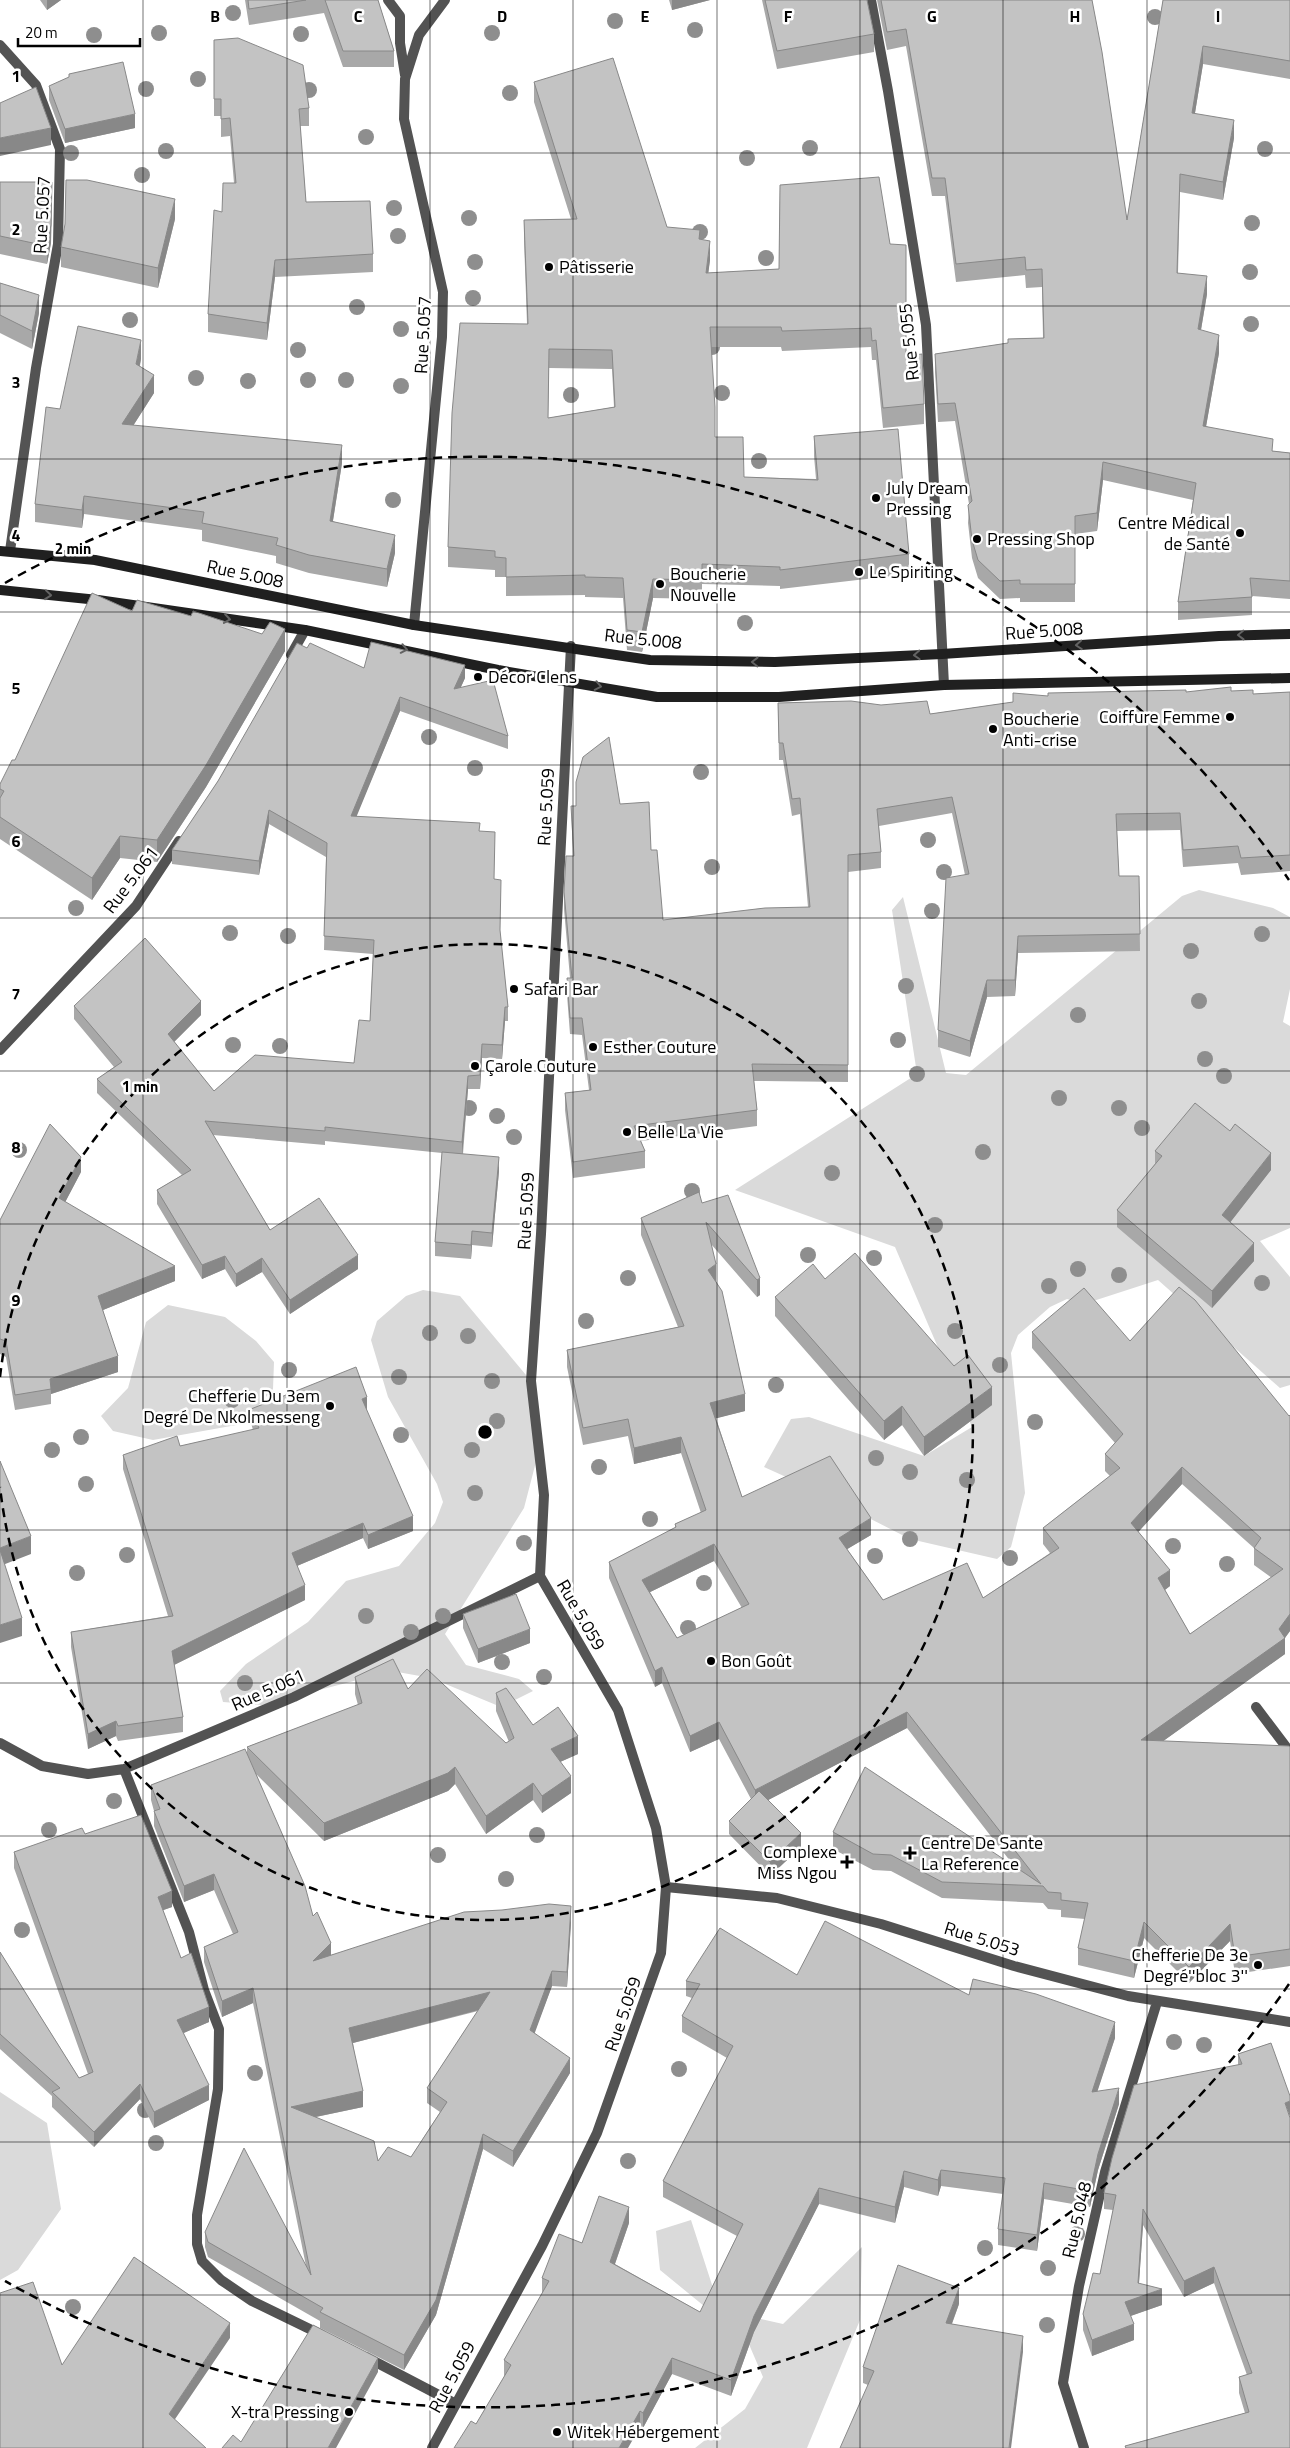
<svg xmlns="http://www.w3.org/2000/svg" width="1290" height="2448" font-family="'Titillium Web',sans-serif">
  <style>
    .green { fill: #dadada }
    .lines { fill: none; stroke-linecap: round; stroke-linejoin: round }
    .minor { stroke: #535353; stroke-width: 10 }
    .tertiary { stroke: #535353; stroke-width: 10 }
    .secondary { stroke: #202020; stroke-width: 10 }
    .tree { fill: #8e8e8e }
    .wall { fill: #a8a8a8; fill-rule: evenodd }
    .shaded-wall { fill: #888 }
    .building { fill: #c3c3c3; stroke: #888; fill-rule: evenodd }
    .oneway { stroke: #636363 }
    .grid { fill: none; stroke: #000; stroke-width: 1; stroke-opacity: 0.55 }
    .ring { fill: none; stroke: #000; stroke-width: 2.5; stroke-dasharray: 9 6 }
    .poi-dot { fill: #000; stroke: #fff; stroke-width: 2 }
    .labels { text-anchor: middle; stroke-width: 5; stroke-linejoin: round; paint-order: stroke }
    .street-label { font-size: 18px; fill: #000; stroke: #fff }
    .poi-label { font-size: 18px; fill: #000; stroke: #fff; text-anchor: start }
    .grid-label { font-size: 16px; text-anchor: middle; font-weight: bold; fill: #000; stroke: #fff; stroke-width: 5; stroke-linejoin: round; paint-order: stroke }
    .centre { fill: #000; stroke: #fff; stroke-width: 2.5 }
    .ring-label { font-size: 15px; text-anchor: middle; font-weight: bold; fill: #000; stroke: #fff; stroke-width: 5; stroke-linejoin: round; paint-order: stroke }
  </style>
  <rect width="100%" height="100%" fill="#fff"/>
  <path class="green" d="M1199,890L1273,908L1290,917V989L1283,1022L1290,1026V1228L1260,1241L1290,1277V1385L1280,1388L1158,1280L1084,1304L1067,1299L1050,1307L1018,1335L1011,1353L1025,1493L1011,1547L997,1559L910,1539L806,1486L764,1467L791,1419L809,1417L924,1456L972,1427L895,1247L735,1190L917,1074L892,910L903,897L946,1073L966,1075L1182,896Z
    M423,1290L460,1296L531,1381L538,1454L524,1508L445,1634L466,1665L519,1679L533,1691L501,1707L431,1678L392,1671L262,1705L223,1702L220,1691L246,1664L308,1622L346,1581L399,1566L435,1523L443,1502L437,1484L388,1397L371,1340L377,1321L406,1296Z
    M168,1305L225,1317L256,1341L274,1362L273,1389L242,1424L153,1440L113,1431L101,1416L128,1388L146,1322Z
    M0,2092L47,2123L61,2209L18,2270L0,2280Z
    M691,2220L713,2288L739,2314L783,2324L862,2247L860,2320L807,2448H695L745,2409L763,2377L748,2342L660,2270L656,2231Z"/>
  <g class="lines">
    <path class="minor" d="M388,0L400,16V43L405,75
      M0,45L36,85L60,149L58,244L36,368L10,551
      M414,625L442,337L443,292L404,119L405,79L419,35L445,0
      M291,655L305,630
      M0,1050L136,906L179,841
      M1256,1707L1290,1752
      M0,1743L42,1766L88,1774L124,1769L294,1697L540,1576
      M124,1769L189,1932L204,1990L219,2029L218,2089L197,2215V2244L202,2261L221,2280L252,2301L322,2335
      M666,1887L777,1898L881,1924L1014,1966L1128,1996L1290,2022
      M366,2357L456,2404
      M1084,2448L1063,2383L1079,2286L1105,2172L1157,2002"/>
    <path class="tertiary" d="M871,0L888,91L926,325L944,685
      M432,2448L542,2246L597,2133L661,1953L666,1887L656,1828L618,1710L540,1576L544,1495L531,1381L541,1234L571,646"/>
    <path class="secondary" d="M0,551L95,560L414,625L650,660L775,662L942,654L1219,636L1290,634
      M0,590L98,600L305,630L498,670L657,697H779L944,685L1290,678"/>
  </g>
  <g class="tree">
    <circle cx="233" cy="13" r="8"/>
    <circle cx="1155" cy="17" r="8"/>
    <circle cx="615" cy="21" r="8"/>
    <circle cx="695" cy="30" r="8"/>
    <circle cx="159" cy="33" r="8"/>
    <circle cx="492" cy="33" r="8"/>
    <circle cx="301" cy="34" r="8"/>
    <circle cx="94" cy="35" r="8"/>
    <circle cx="198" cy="79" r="8"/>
    <circle cx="146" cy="89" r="8"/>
    <circle cx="309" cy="90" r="8"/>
    <circle cx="510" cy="93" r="8"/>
    <circle cx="366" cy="137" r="8"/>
    <circle cx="810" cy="148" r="8"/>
    <circle cx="1265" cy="149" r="8"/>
    <circle cx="166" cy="151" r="8"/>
    <circle cx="71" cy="153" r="8"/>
    <circle cx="747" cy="158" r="8"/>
    <circle cx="142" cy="175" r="8"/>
    <circle cx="394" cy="208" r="8"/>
    <circle cx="469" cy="218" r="8"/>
    <circle cx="1252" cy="223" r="8"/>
    <circle cx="700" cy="232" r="8"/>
    <circle cx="398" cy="236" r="8"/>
    <circle cx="766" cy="258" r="8"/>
    <circle cx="475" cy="262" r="8"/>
    <circle cx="1250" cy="272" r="8"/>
    <circle cx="473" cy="298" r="8"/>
    <circle cx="357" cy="307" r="8"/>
    <circle cx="130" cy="320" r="8"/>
    <circle cx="1251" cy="324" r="8"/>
    <circle cx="401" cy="329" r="8"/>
    <circle cx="712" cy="347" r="8"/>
    <circle cx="298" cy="350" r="8"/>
    <circle cx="196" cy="378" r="8"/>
    <circle cx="308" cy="380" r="8"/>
    <circle cx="346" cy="380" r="8"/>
    <circle cx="248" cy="381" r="8"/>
    <circle cx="401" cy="386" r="8"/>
    <circle cx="722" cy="393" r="8"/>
    <circle cx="571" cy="395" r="8"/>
    <circle cx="759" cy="461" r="8"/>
    <circle cx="393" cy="500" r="8"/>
    <circle cx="745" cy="623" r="8"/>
    <circle cx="429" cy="737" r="8"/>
    <circle cx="475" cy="768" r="8"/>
    <circle cx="701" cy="772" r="8"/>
    <circle cx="928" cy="840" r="8"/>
    <circle cx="712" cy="867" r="8"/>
    <circle cx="944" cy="872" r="8"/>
    <circle cx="76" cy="908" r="8"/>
    <circle cx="932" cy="911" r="8"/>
    <circle cx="230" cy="933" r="8"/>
    <circle cx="1262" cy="934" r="8"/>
    <circle cx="288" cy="936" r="8"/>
    <circle cx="1191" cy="951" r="8"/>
    <circle cx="906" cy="986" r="8"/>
    <circle cx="1199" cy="1001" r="8"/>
    <circle cx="1078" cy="1015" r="8"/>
    <circle cx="898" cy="1040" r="8"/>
    <circle cx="233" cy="1045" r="8"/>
    <circle cx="280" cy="1046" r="8"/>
    <circle cx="1205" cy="1059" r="8"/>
    <circle cx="917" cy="1074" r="8"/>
    <circle cx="1224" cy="1076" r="8"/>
    <circle cx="1059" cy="1098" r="8"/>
    <circle cx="469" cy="1108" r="8"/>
    <circle cx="1119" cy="1108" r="8"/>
    <circle cx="497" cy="1116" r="8"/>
    <circle cx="1142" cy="1128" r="8"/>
    <circle cx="514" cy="1137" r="8"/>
    <circle cx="19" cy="1150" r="8"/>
    <circle cx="983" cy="1152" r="8"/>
    <circle cx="832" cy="1173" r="8"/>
    <circle cx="692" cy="1191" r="8"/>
    <circle cx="935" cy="1225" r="8"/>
    <circle cx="808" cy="1255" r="8"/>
    <circle cx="874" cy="1258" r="8"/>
    <circle cx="1078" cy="1269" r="8"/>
    <circle cx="1119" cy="1275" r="8"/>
    <circle cx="628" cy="1278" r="8"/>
    <circle cx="1262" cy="1283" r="8"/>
    <circle cx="1049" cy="1286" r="8"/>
    <circle cx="586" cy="1321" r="8"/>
    <circle cx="955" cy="1331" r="8"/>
    <circle cx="430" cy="1333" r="8"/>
    <circle cx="468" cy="1336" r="8"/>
    <circle cx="1000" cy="1365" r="8"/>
    <circle cx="289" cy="1370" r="8"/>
    <circle cx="399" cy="1377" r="8"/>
    <circle cx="492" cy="1381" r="8"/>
    <circle cx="776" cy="1385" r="8"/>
    <circle cx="232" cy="1400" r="8"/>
    <circle cx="497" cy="1421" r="8"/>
    <circle cx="1035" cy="1422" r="8"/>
    <circle cx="401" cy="1435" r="8"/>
    <circle cx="81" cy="1437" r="8"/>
    <circle cx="52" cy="1450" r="8"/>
    <circle cx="472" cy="1450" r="8"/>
    <circle cx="876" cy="1458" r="8"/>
    <circle cx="599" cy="1467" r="8"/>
    <circle cx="910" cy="1472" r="8"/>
    <circle cx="967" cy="1480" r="8"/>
    <circle cx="86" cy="1484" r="8"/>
    <circle cx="475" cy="1493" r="8"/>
    <circle cx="650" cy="1519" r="8"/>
    <circle cx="910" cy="1539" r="8"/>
    <circle cx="524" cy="1543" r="8"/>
    <circle cx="1173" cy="1546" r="8"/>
    <circle cx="127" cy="1555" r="8"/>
    <circle cx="875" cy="1556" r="8"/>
    <circle cx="1010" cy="1558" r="8"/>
    <circle cx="1227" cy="1564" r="8"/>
    <circle cx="77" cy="1573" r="8"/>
    <circle cx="704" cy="1583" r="8"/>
    <circle cx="366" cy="1616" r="8"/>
    <circle cx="443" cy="1616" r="8"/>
    <circle cx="688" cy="1628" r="8"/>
    <circle cx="411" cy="1632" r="8"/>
    <circle cx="502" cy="1662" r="8"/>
    <circle cx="544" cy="1677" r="8"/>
    <circle cx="245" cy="1683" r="8"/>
    <circle cx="114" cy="1801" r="8"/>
    <circle cx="49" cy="1830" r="8"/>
    <circle cx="537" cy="1835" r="8"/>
    <circle cx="438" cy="1855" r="8"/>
    <circle cx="506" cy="1879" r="8"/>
    <circle cx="22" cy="1930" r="8"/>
    <circle cx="1174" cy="2042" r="8"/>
    <circle cx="1204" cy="2045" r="8"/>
    <circle cx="679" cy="2069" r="8"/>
    <circle cx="255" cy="2073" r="8"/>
    <circle cx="145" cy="2110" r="8"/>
    <circle cx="156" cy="2143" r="8"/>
    <circle cx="628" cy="2161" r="8"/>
    <circle cx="1077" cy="2234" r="8"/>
    <circle cx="985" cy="2248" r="8"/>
    <circle cx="1048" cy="2268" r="8"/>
    <circle cx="73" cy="2307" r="8"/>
    <circle cx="1047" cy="2325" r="8"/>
  </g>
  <path class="wall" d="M40,0H61L47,10Z
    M245,0H378L394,51V67H343L324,13L249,25Z
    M669,0H710L672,10Z
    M762,0H867L874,34V52L777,69Z
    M877,0H1092L1127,220L1163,0H1290V79L1203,64L1195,113L1234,138L1223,200L1180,192L1178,273L1207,294L1201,330L1219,353L1206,426L1273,451L1290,453V599L1252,596V615L1178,620V602L1193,500L1103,480L1097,531L1075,534V602H1020V598L1000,599L978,578L972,558L968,523L969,504L955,421L938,422L935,372V354L1008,343V339L1043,338L1042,287L1026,288L1025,275L956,282L945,196H932L906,46L887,50Z
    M214,40L309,108V126H300L306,202L373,254V272L275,277L267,340L208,332V314L222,212L234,183L230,136L221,137V116H214Z
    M534,82L667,227L700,239L710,260L708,273L779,269L780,185L906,356L924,404V424L883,428L876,360H872L871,347L782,351L781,347H711L715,437L744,477L816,479L814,456V436L909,554V574L780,589V586L702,584V599L653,598L642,652L627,650L623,598L585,597V595L506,596V577H495V570L448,567V547L527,324L524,240V220L571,219L534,102ZM549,368L612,369L614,407L548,418Z
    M49,86L135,128L65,143L49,100Z
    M0,182L52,200L51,243L47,264L0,254Z
    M175,219L158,288L61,267V247Z
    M0,283L39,313L32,349L0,333Z
    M141,359L140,366L154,393L133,426L342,463L333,521L395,553L387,587L309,573L276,563V556L202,541V530L84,514L82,528L35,522V504L60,409Z
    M132,611L285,651L206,787L157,862L120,858L92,900L0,839V784L15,760Z
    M307,648L364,668L465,678L461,687L508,736V749L400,711L356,816L480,831L494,879L508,1007V1021H505L502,1059L482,1058L480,1089H468L463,1154L499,1171L492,1247L472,1245L471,1259L435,1256V1242L442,1153L325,1141V1145L213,1135L270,1230L358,1269L290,1314L262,1272L236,1287L225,1269L202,1279L157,1204V1190L182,1175L97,1093V1079L114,1067L74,1019V1006L201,1015L174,1042L214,1091L354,1063L370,1021L373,954L324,950L326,857L269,824L259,875L172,864V850Z
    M1231,691L1253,694L1290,692V871L1241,875L1238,863L1183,867L1180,830L1117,831L1119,876H1139L1140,951L1018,953L1015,996L987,997L970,1057L938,1047V1030L965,875L952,813L879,826L881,852V868L848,872V1082L754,1081L757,1110V1126L641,1141L645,1151V1168L573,1178L565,1110V1093L589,1090L582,1035L570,1034L567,995V978H570L564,909V892L573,856L571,806L620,804L651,850L663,920L808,907L800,814L792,816L783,760H779L778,703L930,714L1013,702L1048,696Z
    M1155,1151L1271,1170L1230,1222L1254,1261L1212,1308L1117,1227V1210L1155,1164Z
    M81,1172L65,1202L175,1281L103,1310L118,1372L51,1394V1404L15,1410L6,1357L0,1354V1220Z
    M702,1203L760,1278V1295L757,1297L711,1244L715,1281L745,1411L716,1418L742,1497L871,1535L847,1549L883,1600L983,1598L1050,1553L1043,1544V1528L1110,1476L1105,1471V1454L1115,1443L1032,1348V1332L1130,1341L1289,1416L1290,1415V1631L1285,1638V1654L1163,1741L1290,1747V1966L1235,1974L1230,1941L1189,1983L1144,1938L1134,1978L1078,1965V1948L1085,1919L1061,1917V1910L1048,1909L1043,1903L942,1898L891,1871L873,1870L833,1849V1832L1014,1866L907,1728L768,1800L801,1847L770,1876L729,1834V1821L751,1799L719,1739L690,1752L662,1683L655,1687L609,1578V1562L675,1528V1524L701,1513L681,1453L634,1464L628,1436L583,1445L567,1367V1350L678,1327L641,1235V1218ZM1182,1484L1254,1548V1565L1272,1578L1190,1634L1165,1590L1170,1586L1138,1532ZM714,1561L742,1608L677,1638L650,1592Z
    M825,1279L954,1366L992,1405L924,1456L902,1425L884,1440L775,1316V1297Z
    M251,1409L367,1412L413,1531L368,1549L363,1538L297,1566L305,1600L174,1665L183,1717V1732L118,1741L116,1736L88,1749L71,1647V1632L168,1616L123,1469V1455L180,1446L253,1430L251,1423Z
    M463,1614L530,1643L478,1663L463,1628Z
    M355,1677L408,1689L506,1743L509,1742L496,1711V1693L533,1725L578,1754L560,1762L571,1793L542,1813L533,1800L486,1834L455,1784L448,1791L324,1841L256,1774L313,1916L331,1955L571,1922L567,1987L552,1986L534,2033L570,2073L513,2167L483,2149L436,2315L404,2370L320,2328V2321L208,2257L205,2247V2232L306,2266L253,2003L222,2017L204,1962V1947L233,1934L214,1890L184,1902L154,1826V1811L151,1800V1785L247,1752V1747L358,1705L355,1694ZM478,2011L427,2088V2103L440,2112L411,2157L378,2161L316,2117L363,2107L353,2043Z
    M85,1834L172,1907L163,1910L181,1958L209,2022L183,2033L209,2100L154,2128L140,2099L94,2147L52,2107V2096L0,2049V1952L79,2078L88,2074L14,1868V1852Z
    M797,1975L969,1995L1115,2038L1097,2091L1119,2104L1098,2170L1090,2207L1044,2199L1037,2251L998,2245V2229L1003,2194L941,2186L938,2196L904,2187L895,2223L819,2204L754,2332L731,2396L672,2374L643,2428L640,2427L476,2424L504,2377V2360L542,2294V2278L582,2243L629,2223L615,2264L700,2312L737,2236L663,2197V2181L727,2058L682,2032V2016L692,1998L686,1996V1981Z
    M1271,2043L1290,2448H1125V2446L1245,2413L1239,2393V2377L1247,2375L1214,2283L1184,2297L1143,2225L1139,2283L1162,2305L1130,2316L1134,2340L1092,2356L1083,2330V2314L1100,2274L1113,2210L1104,2209V2193L1238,2065V2054Z
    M959,2304L952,2324L1023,2352L868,2385L863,2383V2367Z"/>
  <path class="shaded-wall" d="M47,0H61L47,10Z
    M672,0H710L672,10Z
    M1203,46V64L1192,131V113Z
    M135,114V128L65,143V129Z
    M1234,120V138L1223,200V182Z
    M51,128V145L0,156V138Z
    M52,182L51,243L47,264V246Z
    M175,199V219L158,288V268Z
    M710,241V260L706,292V273Z
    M275,260V277L267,340V323Z
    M1207,276V294L1198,347V329Z
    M39,295V313L32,349V331Z
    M1219,335V353L1203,444V426Z
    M141,340V359L136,382V364Z
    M154,375V393L122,443V424Z
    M342,445V463L330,539V521Z
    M1103,462V480L1097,531V513Z
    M84,496V514L82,528V510Z
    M395,535V553L387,587V569Z
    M653,579V598L642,652V632Z
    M285,629V651L206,787L157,862V840Z
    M465,665V678L454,702V689Z
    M400,697V711L351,830V816Z
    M269,810V824L259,875V861Z
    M120,836V858L92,900V878Z
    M1018,936V953L1015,996V980Z
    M987,980V997L970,1057V1041Z
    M201,1001V1015L168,1048V1034Z
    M505,1007V1021L502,1059V1045Z
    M482,1044V1058L480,1089V1075Z
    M468,1076V1089L462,1156V1142Z
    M1271,1153V1170L1222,1233V1215Z
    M81,1157V1172L59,1214V1198Z
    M499,1157V1171L492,1247V1233Z
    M472,1231V1245L471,1259V1245Z
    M1254,1243V1261L1212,1308V1291Z
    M358,1255V1269L290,1314V1300Z
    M225,1256V1269L202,1279V1265Z
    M262,1258V1272L236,1287V1274Z
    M716,1264V1281L708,1287V1270Z
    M175,1266V1281L98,1312V1296Z
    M760,1278V1295L757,1297V1280Z
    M118,1356V1372L51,1394L50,1379Z
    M992,1387V1405L924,1456V1437Z
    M745,1394V1411L710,1420V1403Z
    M367,1397V1412L362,1399Z
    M902,1406V1425L884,1440V1421Z
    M681,1437V1453L634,1464V1448Z
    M1182,1467V1484L1131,1540V1523Z
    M413,1516V1531L368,1549V1535Z
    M871,1518V1535L839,1554V1538Z
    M363,1523V1538L292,1568V1553Z
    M31,1536V1554L0,1566V1548Z
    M714,1544V1561L642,1596V1580Z
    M1170,1570V1586L1158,1595V1578Z
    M305,1585V1600L172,1666V1651Z
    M1290,1614V1631L1284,1639L1285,1638V1654L1141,1757V1740L1279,1629Z
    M22,1618V1636L0,1643V1625Z
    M530,1629V1643L478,1663V1649Z
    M662,1667V1683L655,1687V1671Z
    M907,1712V1728L755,1807V1790Z
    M116,1721V1736L88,1749V1734Z
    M719,1722V1739L690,1752V1736Z
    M578,1736V1754L551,1766V1749Z
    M455,1767V1784L448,1791L324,1841V1823Z
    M571,1776V1793L542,1813V1796Z
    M533,1783V1800L486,1834V1816Z
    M801,1833V1847L770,1876V1862Z
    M214,1874V1890L184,1902V1886Z
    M172,1891V1907L158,1912V1897Z
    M571,1906V1922L567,1987V1972Z
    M1144,1922V1938L1134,1978V1961Z
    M1230,1924V1941L1189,1983V1967Z
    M331,1943V1958L313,1961Z
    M552,1971V1986L530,2046V2030Z
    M253,1988V2003L222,2017V2001Z
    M490,1992V2007L349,2044V2028Z
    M209,2007V2022L177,2036V2020Z
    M1115,2022V2038L1092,2108V2092Z
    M570,2058V2073L513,2167V2151Z
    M140,2084V2099L94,2147V2132Z
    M209,2085V2100L154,2128V2112Z
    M1119,2088V2104L1098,2170L1090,2207V2191L1098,2154Z
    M363,2091V2107L291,2122V2107Z
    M1290,2101V2117L1285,2103Z
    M483,2134V2149L436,2315L404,2370V2355Z
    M941,2170V2186L938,2196V2180Z
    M904,2171V2187L895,2223V2207Z
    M1044,2183V2199L1037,2251V2235Z
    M819,2188V2204L754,2332L731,2396V2380L754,2316Z
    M629,2207V2223L610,2278V2262Z
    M1143,2209V2225L1138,2297L1162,2289V2305L1125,2318V2302L1138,2283Z
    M1214,2267V2283L1184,2297V2281Z
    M959,2288V2304L946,2339V2323Z
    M230,2323V2338L169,2428V2414Z
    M1134,2324V2340L1092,2356V2340Z
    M1023,2336V2352L1011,2448H1009Z
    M378,2358V2372L336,2448H328Z
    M672,2358V2374L643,2428V2413Z
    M640,2411V2427L628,2448H619Z"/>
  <path class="building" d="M248,0H306L249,9Z
    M325,0H378L394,51H343Z
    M765,0H867L874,34L777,51Z
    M881,0H1092L1102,52L1127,220L1163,0H1290V61L1203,46L1192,113L1234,120L1223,182L1180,174L1177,273L1207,276L1198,329L1219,335L1203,426L1273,439L1272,451L1290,453V581L1250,578L1252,597L1178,602L1196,483L1103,462L1097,513L1075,516V584H1020V580L1000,581L978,560L972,540L968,505L972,501L955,403L938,404L935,354L1008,343V339L1044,338L1042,269L1026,270L1025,257L956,264L945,178H932L906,29L887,32Z
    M238,38L303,65L309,108L299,109L306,202L370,201L373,254L275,260L267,323L208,314L214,210L222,212L223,183H236L230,118L221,119V99H214V40Z
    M613,58L667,227L700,230L699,239L710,241L706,273L779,269L780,185L879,177L890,244L906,245V356L922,354L924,404L883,408L876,340L872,341L871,328L782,331L781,327H710L715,407V437H743L744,477L818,480L814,436L898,429L909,554L780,570V567L702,564V580L653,579L642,632L627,630L623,578L585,577V575L506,577V558L495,557V551L448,547L452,413L460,323L528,324L524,220L577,219L534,82ZM549,349L612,350L615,407L548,418Z
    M123,62L135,114L65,129L49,86L69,77V74Z
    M36,87L51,128L0,138V103Z
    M66,180H87L175,199L158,268L61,247L65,224Z
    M0,182H52L51,225L47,246L0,236Z
    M0,283L39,295L32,331L0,315Z
    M78,326L141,340L136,364L154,375L122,424L342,445L330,521L395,535L387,569L309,555L276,545L278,538L202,523L204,512L84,496L82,510L35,504L46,407L60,409Z
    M92,593L132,611L137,600L191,616L193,611L262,634L270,622L285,629L206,765L157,840L120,836L92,878L0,817V798L4,791L0,789V784L12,760H15Z
    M371,642L465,665L454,689L493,680L508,736L400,697L351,816L480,823L479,831L495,832L494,879L501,880L500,930L508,1007H505L502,1045L482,1044L480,1075L468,1076L462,1142L325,1127V1131L205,1121L270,1230L319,1198L358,1255L290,1300L262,1258L236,1274L225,1256L202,1265L157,1190L191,1170L97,1079L122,1062L74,1006L145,938L201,1001L168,1034L214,1091L255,1055L354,1063L359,1020L370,1021L374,940L324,936L327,843L269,810L259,861L172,850L218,781L297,643L307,648L310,643L364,668Z
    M1231,687V691L1253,690V694L1290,692V855L1241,858L1238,846L1183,850L1180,813L1116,814L1119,876H1139L1140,934L1018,936L1015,980H987L970,1041L938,1030L946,878L969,874L952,797L877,809L881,852L848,855V1065L752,1064L757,1110L634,1126L645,1151L573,1162L565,1093L591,1090L582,1018H570L567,978H572L564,892L566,856H574L571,806H576V782L583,757L609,737L620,804L649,802L651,850H657L663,920L765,908L810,907L800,798L792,799L783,743H779L778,703L851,701L881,705L927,701L930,714L1013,702V693L1048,696V693L1186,690V692Z
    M1195,1103L1230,1131L1235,1124L1271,1153L1222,1215L1254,1243L1212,1291L1117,1210L1162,1156L1155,1151Z
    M50,1124L81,1157L59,1198L175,1266L98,1296L118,1356L50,1379L51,1389L15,1395L6,1341L0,1339V1220Z
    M442,1152L499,1157L492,1233L472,1231L471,1245L435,1242Z
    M699,1192L702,1203L728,1195L760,1278L757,1280L706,1222L716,1264L708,1270L722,1291L745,1394L710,1403L742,1497L830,1456L871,1518L839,1538L883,1600L967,1563L983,1598L1059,1548L1043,1528L1120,1468L1105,1454L1123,1434L1032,1332L1084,1288L1130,1341L1179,1287L1195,1300L1289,1416L1290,1415V1614L1279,1629L1285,1638L1141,1740L1289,1746L1290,1747V1949L1235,1957L1230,1924L1189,1967L1144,1922L1134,1961L1078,1948L1088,1903L1061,1900V1893L1048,1892L1043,1886L942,1882L891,1855L873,1854L833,1832L865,1767L1041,1884L907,1712L755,1790L719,1722L690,1736L662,1667L655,1671L609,1562L676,1527L675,1524L706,1510L681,1437L634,1448L628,1419L583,1428L567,1350L684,1326L641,1218ZM1182,1467L1261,1538L1254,1548L1283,1569L1190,1634L1158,1578L1170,1570L1131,1523ZM714,1544L749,1604L677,1638L642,1580Z
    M855,1253L954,1366L968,1355L992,1387L924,1437L902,1406L884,1421L775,1297L813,1264L825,1279Z
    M356,1367L367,1397L362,1399L413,1516L368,1535L363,1523L292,1553L305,1585L172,1651L183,1717L118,1726L116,1721L88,1734L71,1632L173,1616L123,1455L177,1436L180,1446L259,1428L251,1409Z
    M0,1461L31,1536L0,1548Z
    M0,1550L22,1618L0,1625Z
    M516,1594L530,1629L478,1649L463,1614Z
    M393,1659L408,1689L427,1669L506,1743L514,1738L496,1693L506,1688L533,1725L558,1707L578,1736L551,1749L571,1776L542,1796L533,1783L486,1816L455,1767L448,1773L324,1823L247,1747L362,1703L355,1677Z
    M245,1749L305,1886L313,1916L317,1912L331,1943L313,1961L464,1912L502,1910L549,1904L571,1906L567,1972L552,1971L530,2030L570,2058L513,2151L483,2134L436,2300L404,2355L320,2312L323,2308L208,2242L205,2232L244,2148L311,2275L253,1988L222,2001L204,1947L238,1932L214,1874L184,1886L154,1811L160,1809L151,1785ZM490,1992L427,2088L447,2102L411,2157L388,2147L378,2161L374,2141L291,2107L363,2091L349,2028Z
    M759,1791L801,1833L770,1862L729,1821Z
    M141,1815L172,1891L158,1897L181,1958L191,1953L209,2007L177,2020L209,2085L154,2112L140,2084L94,2132L52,2092L60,2088L0,2034V1952L79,2078L93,2072L14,1852L82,1828L85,1834Z
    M825,1921L969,1995L973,1979L1036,1994L1115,2022L1092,2092L1119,2088L1098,2154L1090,2191L1044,2183L1037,2235L998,2229L1005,2178L941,2170L938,2180L904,2171L895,2207L819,2188L754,2316L731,2380L672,2358L643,2413L640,2411L619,2448H454L471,2421L476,2424L511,2365L504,2360L549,2281L542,2278L559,2234L582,2243L599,2196L629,2207L610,2262L700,2312L743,2224L663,2181L733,2046L682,2016L700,1984L686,1981L720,1928L797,1975Z
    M1271,2043L1290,2096V2101L1285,2103L1290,2118V2448H1126L1125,2446L1249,2412L1239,2377L1252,2373L1214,2267L1184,2281L1143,2209L1138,2283L1162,2289L1125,2302L1134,2324L1092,2340L1083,2314L1093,2273L1100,2274L1116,2195L1104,2193L1112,2158L1134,2085L1242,2064L1238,2054Z
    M134,2257L230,2323L169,2414L206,2448H0V2293L33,2282L62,2365Z
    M898,2265L959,2288L946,2323L1023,2336L1009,2448H840L874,2371L863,2367Z
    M313,2325L378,2358L328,2448H222L233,2435L241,2442Z"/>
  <defs><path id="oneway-chevron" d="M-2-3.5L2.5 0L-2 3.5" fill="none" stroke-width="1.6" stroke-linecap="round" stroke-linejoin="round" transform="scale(1.25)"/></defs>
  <g class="oneway">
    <use href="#oneway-chevron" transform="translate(48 595) rotate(6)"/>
    <use href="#oneway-chevron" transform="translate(227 619) rotate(8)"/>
    <use href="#oneway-chevron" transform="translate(1241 635) rotate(179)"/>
    <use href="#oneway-chevron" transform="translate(1079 645) rotate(176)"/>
    <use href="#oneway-chevron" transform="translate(404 649) rotate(11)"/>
    <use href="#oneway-chevron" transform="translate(917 655) rotate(177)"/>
    <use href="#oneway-chevron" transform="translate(755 662) rotate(-179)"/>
    <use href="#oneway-chevron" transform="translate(598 686) rotate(11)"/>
  </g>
  <path class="grid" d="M143,0V2448M287,0V2448M430,0V2448M573,0V2448M717,0V2448M860,0V2448M1003,0V2448M1147,0V2448M0,153H1290M0,306H1290M0,459H1290M0,612H1290M0,765H1290M0,918H1290M0,1071H1290M0,1224H1290M0,1377H1290M0,1530H1290M0,1683H1290M0,1836H1290M0,1989H1290M0,2142H1290M0,2295H1290"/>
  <g class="ring">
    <path d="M0 1377A488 488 0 1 1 0 1487"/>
    <path d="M1289 1984A975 975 0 0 1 5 2281M5 583A975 975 0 0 1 1289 880"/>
  </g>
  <g class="poi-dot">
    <circle cx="549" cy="267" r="5"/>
    <circle cx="876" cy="498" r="5"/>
    <circle cx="1240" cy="533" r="5"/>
    <circle cx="977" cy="539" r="5"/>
    <circle cx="859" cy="572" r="5"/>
    <circle cx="660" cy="584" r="5"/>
    <circle cx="478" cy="677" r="5"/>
    <circle cx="1230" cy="717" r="5"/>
    <circle cx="993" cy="729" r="5"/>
    <circle cx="514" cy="989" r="5"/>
    <circle cx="593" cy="1047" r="5"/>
    <circle cx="475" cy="1066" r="5"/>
    <circle cx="627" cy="1132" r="5"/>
    <circle cx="330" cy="1406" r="5"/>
    <circle cx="711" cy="1661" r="5"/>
    <path d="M907.5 1845.5h5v5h5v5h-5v5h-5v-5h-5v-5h5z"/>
    <path d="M844.5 1854.5h5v5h5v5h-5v5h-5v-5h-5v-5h5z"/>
    <circle cx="1258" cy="1965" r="5"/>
    <circle cx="349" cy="2412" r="5"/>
    <circle cx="557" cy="2432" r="5"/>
  </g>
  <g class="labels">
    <g class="street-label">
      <text transform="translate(42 215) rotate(-87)" y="6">Rue 5.057</text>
      <text transform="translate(423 335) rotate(-87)" y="6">Rue 5.057</text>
      <text transform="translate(909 342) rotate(-96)" y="6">Rue 5.055</text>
      <text transform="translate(245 574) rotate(12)" y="6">Rue 5.008</text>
      <text transform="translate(1044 631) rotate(-4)" y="6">Rue 5.008</text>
      <text transform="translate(643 639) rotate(6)" y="6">Rue 5.008</text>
      <text transform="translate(546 807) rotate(-87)" y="6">Rue 5.059</text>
      <text transform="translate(131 880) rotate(-53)" y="6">Rue 5.061</text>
      <text transform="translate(526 1211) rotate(-87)" y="6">Rue 5.059</text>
      <text transform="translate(581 1615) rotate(60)" y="6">Rue 5.059</text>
      <text transform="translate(268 1690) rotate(-24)" y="6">Rue 5.061</text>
      <text transform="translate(982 1939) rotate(17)" y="6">Rue 5.053</text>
      <text transform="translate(623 2014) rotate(-71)" y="6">Rue 5.059</text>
      <text transform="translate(1077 2220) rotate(-77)" y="6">Rue 5.048</text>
      <text transform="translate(452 2377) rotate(-62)" y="6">Rue 5.059</text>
    </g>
    <g class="poi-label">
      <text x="559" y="273">Pâtisserie</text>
      <text x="886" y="494">July Dream<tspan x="886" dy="21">Pressing</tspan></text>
      <text x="1230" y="529" text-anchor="end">Centre Médical<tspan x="1230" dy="21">de Santé</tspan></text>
      <text x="987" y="545">Pressing Shop</text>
      <text x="869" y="578">Le Spiriting</text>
      <text x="670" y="580">Boucherie<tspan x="670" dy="21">Nouvelle</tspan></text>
      <text x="488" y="683">Décor Clens</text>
      <text x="1220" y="723" text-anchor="end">Coiffure Femme</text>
      <text x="1003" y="725">Boucherie<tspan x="1003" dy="21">Anti-crise</tspan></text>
      <text x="524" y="995">Safari Bar</text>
      <text x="603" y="1053">Esther Couture</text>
      <text x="485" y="1072">Çarole Couture</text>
      <text x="637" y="1138">Belle La Vie</text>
      <text x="320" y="1402" text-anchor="end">Chefferie Du 3em<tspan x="320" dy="21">Degré De Nkolmesseng</tspan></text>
      <text x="721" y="1667">Bon Goût</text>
      <text x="921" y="1849">Centre De Sante<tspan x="921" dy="21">La Reference</tspan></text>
      <text x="837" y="1858" text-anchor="end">Complexe<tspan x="837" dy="21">Miss Ngou</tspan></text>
      <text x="1248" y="1961" text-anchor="end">Chefferie De 3e<tspan x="1248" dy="21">Degré''bloc 3''</tspan></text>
      <text x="339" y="2418" text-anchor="end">X-tra Pressing</text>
      <text x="567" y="2438">Witek Hébergement</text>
    </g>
  </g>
  <g class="grid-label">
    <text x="215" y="22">B</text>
    <text x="358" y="22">C</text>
    <text x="502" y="22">D</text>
    <text x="645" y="22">E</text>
    <text x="788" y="22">F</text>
    <text x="932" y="22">G</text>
    <text x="1075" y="22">H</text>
    <text x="1218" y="22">I</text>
    <text x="16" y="82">1</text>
    <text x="16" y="235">2</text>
    <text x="16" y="388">3</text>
    <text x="16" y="541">4</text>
    <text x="16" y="694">5</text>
    <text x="16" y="847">6</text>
    <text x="16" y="1000">7</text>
    <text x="16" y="1153">8</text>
    <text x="16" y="1306">9</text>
  </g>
  <circle cx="485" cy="1432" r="8" class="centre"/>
  <g class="ring-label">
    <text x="73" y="554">2 min</text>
    <text x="140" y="1092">1 min</text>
  </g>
  <path d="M18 38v8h122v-8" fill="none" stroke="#000000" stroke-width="2.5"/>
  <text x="25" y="38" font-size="15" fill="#000000" stroke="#ffffff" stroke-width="4" paint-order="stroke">20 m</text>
</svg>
